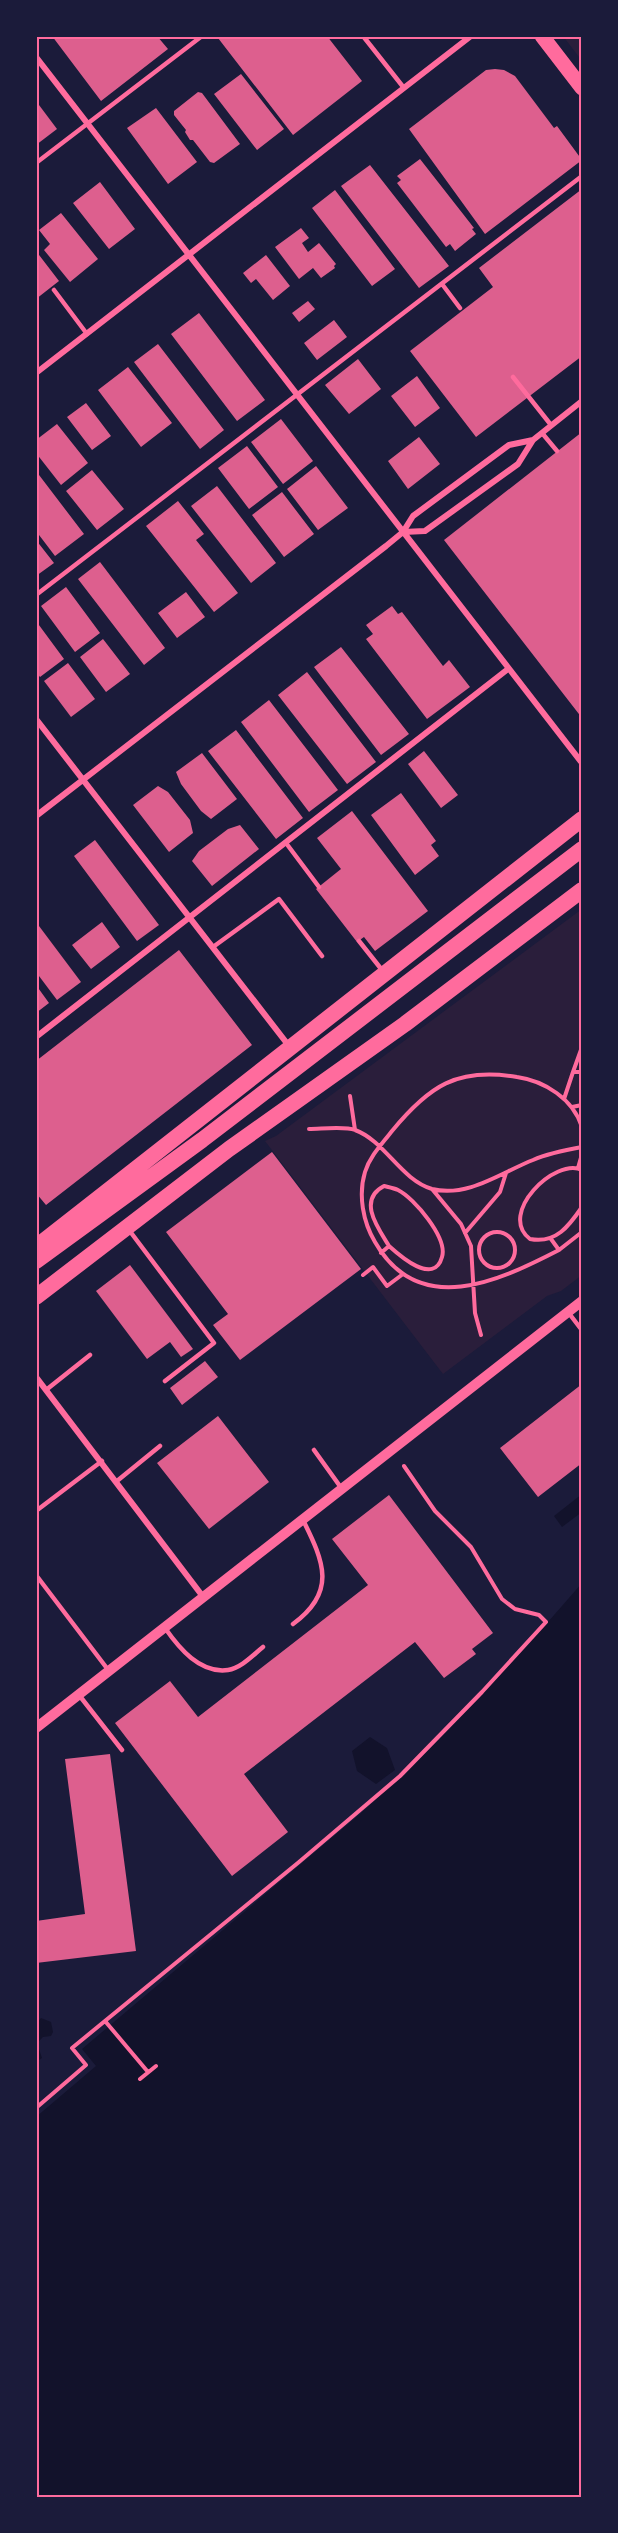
<svg xmlns="http://www.w3.org/2000/svg" width="618" height="2533" font-family="'Noto Serif',serif">
  <style>
    .green { fill: #2a1e3b }
    .water { fill: #12122b }
    .building { fill: #dd5f8e }
    .lines { fill: none; stroke-linecap: round; stroke-linejoin: round }
    .path { stroke: #ff6b9d; stroke-width: 4 }
    .service { stroke: #ff6b9d; stroke-width: 4.5 }
    .minor { stroke: #ff6b9d; stroke-width: 6 }
    .tertiary { stroke: #ff6b9d; stroke-width: 10 }
    .primary { stroke: #ff6b9d; stroke-width: 15 }
    .trunk { stroke: #ff6b9d; stroke-width: 16 }
    .neatline { fill: none; stroke: #ff6b9d; stroke-width: 2 }
  </style>
  <rect width="100%" height="100%" fill="#1b1b3a"/>
  <path class="green" d="M563,36H582V61Z
    M582,909V1275L561,1291L547,1296L443,1374L265,1141L276,1136Z"/>
  <path class="water" d="M582,1494V1512L562,1527L554,1516Z
    M582,1583V2497H36V2117L96,2066L82,2049L360,1814C440,1742 512,1664 582,1583Z
    M370,1737L387,1748L395,1770L376,1784L357,1771L352,1751Z
    M41,2018L51,2022L53,2032L51,2036L43,2037L37,2043L42,2058L36,2062V2024Z"/>
  <path class="building" d="M52,36H157L168,49L101,101Z
    M220,36H327L362,81L293,135L218,38Z
    M495,69L504,70L515,76L554,128L557,126L582,160L485,234L409,129L486,70Z
    M241,74L284,129L257,150L214,94Z
    M198,92L202,93L240,144L214,163L210,162L193,140H190L185,132L186,130L174,115V111Z
    M36,101L57,129L36,145Z
    M156,108L197,162L168,184L127,128Z
    M420,159L474,228L472,229L476,234L455,251L450,244L446,247L397,183L401,180L397,176Z
    M370,165L449,266L419,288L341,186Z
    M100,182L135,229L109,249L73,203Z
    M582,189V356L476,437L410,351L493,287L479,268Z
    M335,190L395,269L372,286L312,208Z
    M61,213L98,259L70,282L44,250L50,244L39,230Z
    M301,228L309,238L302,243L308,252L319,243L336,264L334,266L335,268L321,278L313,268L299,279L275,247Z
    M36,251L59,281L36,299Z
    M266,255L290,286L273,300L256,279L251,283L243,273Z
    M308,301L315,309L299,322L292,313Z
    M199,313L265,400L237,421L171,334Z
    M334,320L347,337L317,360L304,343Z
    M158,344L224,430L200,449L134,362Z
    M358,359L381,389L349,414L325,385Z
    M128,367L172,423L141,447L98,390Z
    M417,376L440,408L415,427L391,396Z
    M86,403L111,436L92,450L67,417Z
    M281,419L313,461L283,484L251,442Z
    M57,424L88,463L61,485L36,453V440Z
    M582,432V718L444,540Z
    M419,437L440,464L408,489L388,461Z
    M247,446L278,487L249,509L218,468Z
    M316,466L348,508L318,530L287,489Z
    M92,470L124,509L97,530L66,491Z
    M36,471L84,534L55,556L36,531Z
    M217,486L276,563L251,583L191,506Z
    M282,492L314,534L284,557L252,515Z
    M178,501L204,534L196,540L238,593L214,612L146,526Z
    M36,540L54,563L36,576Z
    M100,562L165,648L144,665L78,579Z
    M66,587L100,633L75,652L41,606Z
    M186,592L205,617L177,638L158,613Z
    M392,606L398,614L402,612L443,666L449,660L470,687L427,719L366,639L373,634L366,625Z
    M36,621L64,659L40,677L36,672Z
    M103,639L130,674L106,692L80,657Z
    M341,647L409,734L381,755L314,667Z
    M68,663L95,699L71,717L44,681Z
    M307,672L376,762L347,784L278,695Z
    M269,700L338,790L309,812L241,722Z
    M236,730L303,818L276,839L208,751Z
    M424,751L458,795L441,808L408,764Z
    M202,753L237,799L211,819L201,811L181,784L176,772Z
    M158,786L168,792L190,820L193,833L169,852L133,805Z
    M401,793L436,841L431,845L439,856L415,875L371,815Z
    M352,811L428,911L375,951L364,937L357,942L316,889L341,869L317,838Z
    M240,825L259,849L212,886L192,861L199,851L228,829Z
    M95,840L159,925L137,941L74,856Z
    M36,922L81,982L57,1000L36,972Z
    M102,922L120,947L91,969L72,945Z
    M179,950L252,1045L46,1205L36,1193V1061Z
    M36,985L49,1003L36,1013Z
    M272,1152L361,1269L240,1360L213,1325L228,1314L166,1232Z
    M130,1265L193,1349L181,1357L170,1342L147,1359L96,1291Z
    M205,1361L218,1377L182,1405L170,1388Z
    M582,1384V1463L538,1497L500,1448Z
    M218,1416L269,1482L209,1529L157,1463Z
    M389,1495L493,1633L472,1649L476,1654L444,1678L415,1642L244,1774L288,1832L232,1876L115,1723L170,1681L198,1717L368,1585L332,1539Z
    M110,1754L136,1951L36,1963V1921L85,1914L65,1759Z"/>
  <g class="lines">
    <path class="path" d="M573,1072L582,1047
      M350,1096L355,1130
      M564,1099L573,1072H582
      M572,1107L582,1105
      M309,1129C321,1129 345,1126 355,1130C385,1141 401,1180 432,1189C468,1198 502,1172 533,1160C549,1153 565,1150 582,1147
      M578,1168L582,1154
      M582,1170C555,1157 497,1214 530,1239C556,1244 569,1226 582,1207
      M432,1189L461,1224L471,1246L475,1313L481,1335
      M479 1250a18 18 0 1 1 36 0a18 18 0 1 1-36 0Z
      M465,1233L500,1192L506,1173
      M551,1239L559,1250L582,1232
      M559,1250C499,1281 419,1319 375,1242C363,1222 358,1195 365,1172C370,1156 382,1144 392,1131C429,1086 457,1067 517,1077C545,1081 573,1099 582,1127
      M381,1253L389,1246C400,1256 434,1286 442,1257C448,1238 414,1198 398,1190C394,1188 388,1187 384,1186C357,1200 378,1228 389,1246
      M363,1275L373,1267L387,1286L403,1274
      M105,2021L148,2072
      M140,2079L156,2066
      M36,2108L86,2065L72,2048L299,1862L400,1776L482,1692L546,1622L539,1615L515,1609L502,1599L471,1547L435,1511L404,1466"/>
    <path class="service" d="M363,36L404,88
      M36,163L202,36
      M442,284L460,308
      M54,290L87,334
      M513,377L551,425
      M542,433L557,451
      M36,595L582,176
      M286,843L319,887
      M359,941L382,970
      M213,947L279,899L322,956
      M129,1230L214,1343L165,1381
      M568,1312L581,1329
      M46,1390L90,1355
      M314,1450L342,1489
      M117,1481L160,1446
      M36,1511L102,1461
      M36,1575L109,1671
      M293,1624C337,1592 324,1562 303,1520
      M165,1628C179,1648 200,1674 228,1670C241,1668 253,1655 263,1647
      M79,1695L122,1750"/>
    <path class="minor" d="M36,57L582,763
      M36,373L471,36
      M403,532L425,531L518,464L533,440L582,401
      M36,719L289,1046
      M36,816L386,546L403,532L413,516L509,445L533,440
      M36,1037L508,669
      M36,1377L204,1598"/>
    <path class="tertiary" d="M36,1728L582,1301"/>
    <path class="primary" d="M542,36L582,88"/>
    <path class="trunk" d="M36,1247L582,819
      M36,1261L202,1140L582,849
      M36,1297L229,1149L405,1024L582,890"/>
  </g>
  <rect width="618" height="2533" fill="none" stroke="#1b1b3a" stroke-width="75"/>
  <rect x="38" y="38" width="542" height="2458" class="neatline"/>
</svg>
